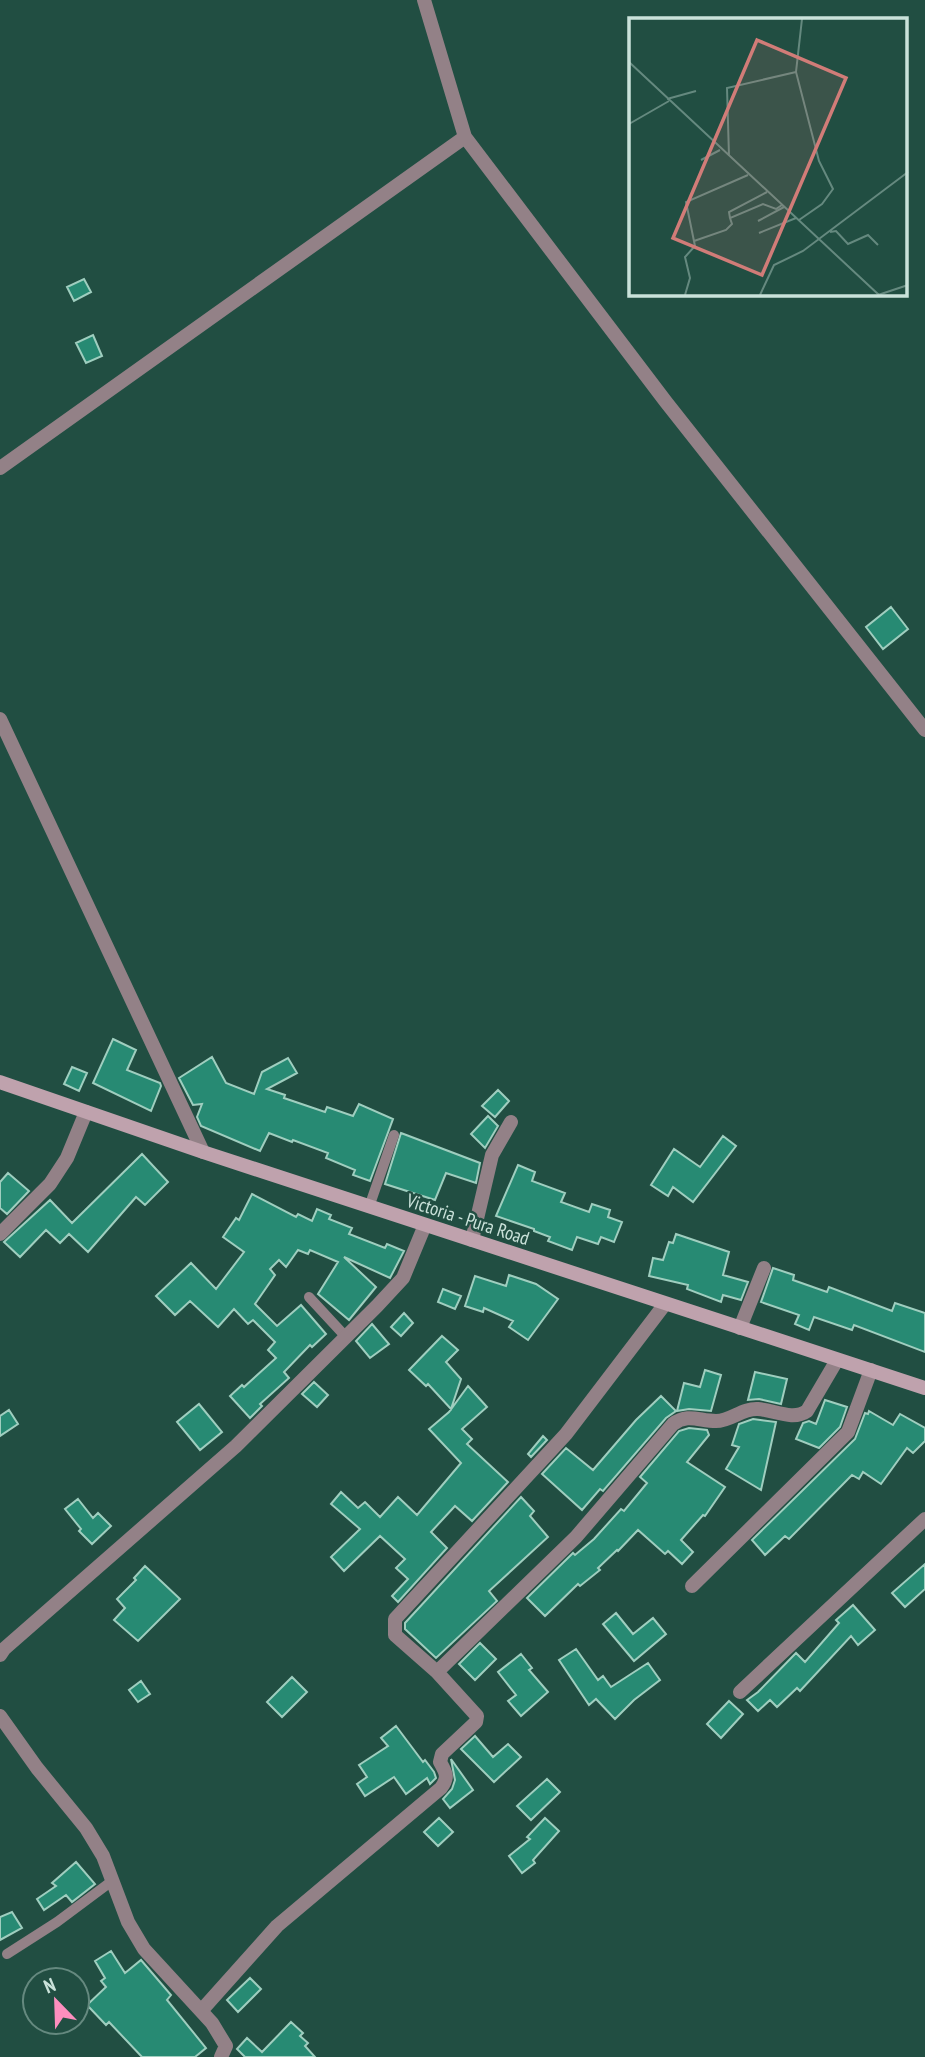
<svg xmlns="http://www.w3.org/2000/svg" width="925" height="2057" font-family="'PT Sans Narrow',sans-serif">
  <style>
    .building { fill: #278a73; stroke: #9fcebf; stroke-width: 2 }
    .lines { fill: none; stroke-linecap: round; stroke-linejoin: round }
    .lane { stroke: #938187; stroke-width: 10 }
    .street { stroke: #938187; stroke-width: 14 }
    .secondary { stroke: #bfa2ad; stroke-width: 14 }
    .labels { text-anchor: middle; stroke-width: 5; stroke-linejoin: round; paint-order: stroke }
    .street-label { font-size: 19px; fill: #cae2da; stroke: #214e42 }
    .inset-road { fill: none; stroke: #65897f; stroke-width: 2 }
    .view { fill: #d17c78; fill-opacity: 0.15; stroke: #d17c78; stroke-width: 3.5 }
    .inset-edge { fill: none; stroke: #cae2da; stroke-width: 3.5 }
  </style>
  <rect width="100%" height="100%" fill="#214e42"/>
  <path class="building" d="M84,279L91,292L74,301L67,287Z
    M93,335L102,356L86,363L76,343Z
    M891,607L908,629L883,649L866,627Z
    M113,1039L136,1050L127,1070L160,1083L161,1086L151,1111L93,1083Z
    M212,1057L226,1083L254,1094L262,1072L288,1058L297,1073L267,1089L285,1095L284,1098L325,1112L327,1107L353,1116L359,1104L393,1119L370,1181L353,1175L355,1170L326,1158L328,1153L293,1140L292,1142L269,1133L260,1151L201,1126L197,1117L202,1104L193,1105L179,1078Z
    M72,1067L87,1073L79,1091L64,1084Z
    M498,1090L509,1101L495,1117L482,1106Z
    M488,1116L498,1126L485,1148L471,1134Z
    M401,1133L480,1163L476,1183L446,1173L435,1200L385,1184Z
    M723,1136L736,1146L693,1202L673,1187L668,1196L651,1185L674,1149L700,1167Z
    M142,1154L168,1182L145,1205L136,1197L88,1252L69,1234L60,1243L46,1230L20,1257L4,1242L50,1200L72,1223Z
    M518,1165L535,1172L532,1181L565,1193L561,1202L589,1212L592,1204L610,1210L608,1217L622,1222L614,1242L601,1237L598,1244L577,1237L572,1250L548,1241L550,1237L534,1231V1229L496,1216Z
    M8,1173L29,1191L7,1214L0,1208V1182Z
    M252,1194L296,1217L298,1214L312,1221L317,1209L331,1215L329,1219L352,1228L349,1234L385,1248L387,1244L404,1251L390,1278L344,1257L376,1287L349,1320L318,1294L338,1262L310,1250L308,1254L298,1250L286,1267L279,1260L270,1269L275,1275L255,1304L277,1326L301,1305L326,1334L312,1347L310,1345L284,1372L289,1378L260,1404L262,1406L250,1418L230,1396L242,1385L244,1387L276,1358L268,1350L275,1342L253,1320L248,1324L234,1309L218,1327L190,1301L175,1315L156,1296L191,1263L216,1289L244,1252L223,1237L236,1218L239,1220Z
    M676,1234L729,1252L723,1275L748,1282L741,1300L723,1295L721,1302L687,1289L688,1285L649,1276L653,1258L663,1260L669,1242L673,1243Z
    M773,1268L794,1275L793,1280L827,1292L829,1287L892,1311L895,1303L925,1313V1352L854,1325L852,1330L814,1317L809,1330L795,1324L799,1315L761,1302Z
    M509,1275L536,1284L558,1299L528,1340L509,1327L513,1321L484,1308L483,1312L465,1306L475,1276L506,1286Z
    M443,1289L461,1296L455,1309L438,1302Z
    M404,1313L413,1323L401,1336L391,1327Z
    M372,1324L389,1344L370,1358L356,1341Z
    M442,1336L458,1350L446,1362L461,1379L451,1409L428,1384L426,1386L409,1370Z
    M705,1370L721,1375L711,1411L689,1409L677,1411L684,1383L700,1387Z
    M755,1372L787,1379L781,1404L759,1399L748,1400Z
    M314,1382L328,1395L317,1407L302,1394Z
    M468,1386L487,1407L462,1429L472,1439L467,1444L508,1482L472,1521L455,1506L431,1532L447,1548L398,1602L392,1596L408,1579L396,1568L405,1559L380,1536L344,1571L331,1557L360,1529L331,1504L341,1492L358,1508L365,1502L380,1517L398,1497L417,1515L461,1463L429,1429L449,1412Z
    M661,1396L676,1411L666,1418L603,1491L600,1489L582,1510L542,1474L566,1448L593,1470L636,1420Z
    M825,1400L847,1407L840,1427L819,1448L796,1439L803,1423L809,1421L816,1424Z
    M199,1404L222,1432L200,1450L177,1422Z
    M9,1410L18,1424L0,1436V1416Z
    M869,1411L893,1425L900,1414L925,1428V1441L913,1453L907,1448L881,1484L863,1472L859,1479L852,1475L789,1539L785,1536L765,1555L752,1540L855,1439L865,1413L868,1414Z
    M753,1419L776,1422L761,1490L726,1469L739,1447L732,1445L739,1424Z
    M689,1428L707,1430L709,1435L687,1462L725,1487L705,1516L703,1515L681,1540L693,1552L682,1564L668,1551L665,1554L638,1530L618,1551L617,1550L598,1568L600,1570L580,1586L578,1584L545,1616L527,1598L573,1553L575,1555L594,1539L621,1509L624,1511L647,1483L640,1477L679,1431Z
    M543,1436L547,1440L531,1457L528,1454Z
    M521,1497L534,1511L530,1516L548,1537L489,1591L497,1601L436,1658L405,1629V1623Z
    M78,1499L93,1518L98,1513L111,1526L92,1544L79,1531L81,1529L65,1509Z
    M925,1564V1589L905,1607L892,1593Z
    M145,1566L180,1599L138,1641L114,1620L125,1608L117,1599L136,1580L134,1578Z
    M853,1605L875,1630L858,1645L851,1636L800,1691L797,1688L777,1707L770,1700L758,1711L747,1700L758,1692L796,1653L805,1662L839,1623L836,1620Z
    M616,1613L633,1634L653,1618L666,1634L634,1661L603,1624Z
    M480,1643L496,1659L475,1680L459,1664Z
    M576,1649L598,1680L603,1676L611,1687L648,1663L660,1680L634,1700L615,1719L596,1699L589,1705L559,1660Z
    M521,1654L532,1668L529,1670L548,1692L521,1716L508,1701L516,1695L498,1672Z
    M292,1677L307,1692L282,1717L267,1702Z
    M141,1681L150,1694L138,1702L129,1690Z
    M729,1701L743,1714L721,1738L707,1724Z
    M396,1726L423,1762L425,1760L434,1772L436,1778L430,1784L427,1778L406,1794L394,1777L365,1796L357,1784L367,1777L359,1765L388,1746L381,1738Z
    M475,1736L493,1757L508,1744L521,1757L494,1782L461,1749Z
    M451,1759L473,1790L450,1808L443,1799L452,1789L455,1780Z
    M547,1779L560,1792L531,1820L517,1806Z
    M439,1818L453,1832L438,1846L424,1832Z
    M545,1818L559,1831L533,1860L535,1863L522,1873L509,1856L530,1839L527,1837Z
    M76,1862L95,1884L72,1902L66,1895L44,1910L37,1899L56,1886L52,1883Z
    M12,1912L22,1928L0,1940V1917Z
    M111,1951L125,1973L141,1960L171,1995L167,2000L206,2048L195,2057H142L109,2022L106,2025L87,2005L106,1987L101,1981L105,1978L95,1961Z
    M250,1978L261,1989L238,2012L227,2000Z
    M291,2022L303,2033L300,2036L308,2043L305,2046L315,2057H245L237,2049L247,2038L262,2052Z"/>
  <g class="lines">
    <path class="lane" d="M369,1207L394,1135
      M309,1297L346,1337
      M7,1954L57,1922L112,1881"/>
    <path class="street" d="M424,0L465,137L666,402L925,730
      M0,468L465,137
      M0,719L203,1152
      M0,1234L50,1184L67,1158L86,1112
      M472,1240L492,1155L511,1122
      M740,1328L764,1268
      M692,1586L848,1432L871,1370
      M0,1655L4,1649L236,1446L377,1306L403,1278L425,1225
      M437,1672L395,1635V1619L566,1434L665,1304
      M740,1692L925,1519
      M0,1716L37,1768L86,1828L103,1856L128,1922L144,1949L212,2023L226,2046L221,2057
      M201,2011L277,1926L441,1788C449,1777 446,1773 440,1762L442,1754L476,1722L477,1716L437,1672L576,1537L673,1424C688,1413 699,1421 716,1421C731,1421 742,1408 758,1409C774,1410 793,1421 807,1411L837,1360"/>
    <path class="secondary" d="M0,1082L203,1152L925,1388"/>
  </g>
  <g class="labels">
    <g class="street-label">
      <text transform="translate(468 1219) rotate(18)" y="7">Victoria - Pura Road</text>
    </g>
  </g>
  <g transform="translate(629 18)">
    <rect width="278" height="278" fill="#214e42"/>
    <path class="inset-road" d="M0,44L250,277M38,81L67,73M0,106L40,83M100,138L98,70L167,54M72,142L91,132M101,200L100,194L138,174M170,202L193,186L204,171L190,143L167,54L173,1M129,203L155,189M201,214L207,213L219,226L239,217L249,227M130,215L167,200M65,223L97,212L103,206L101,200L134,186L147,191L153,187M56,277L61,260L56,239L66,228L57,184L119,157M131,277L145,247L174,233L279,154M249,277L279,267"/>
    <path class="view" d="M128,22L217,60L133,257L44,220Z"/>
    <rect width="278" height="278" class="inset-edge"/>
  </g>
  <g transform="translate(56 2001) rotate(337)"><circle r="33" fill="#214e42" stroke="#65897f" stroke-width="2"/>
  <path d="M0-5L12 26L0 18L-12 26Z" fill="#fd8ebe"/>
  <text y="-10" font-size="19" font-weight="bold" text-anchor="middle" fill="#cae2da">N</text>
  </g>
</svg>
